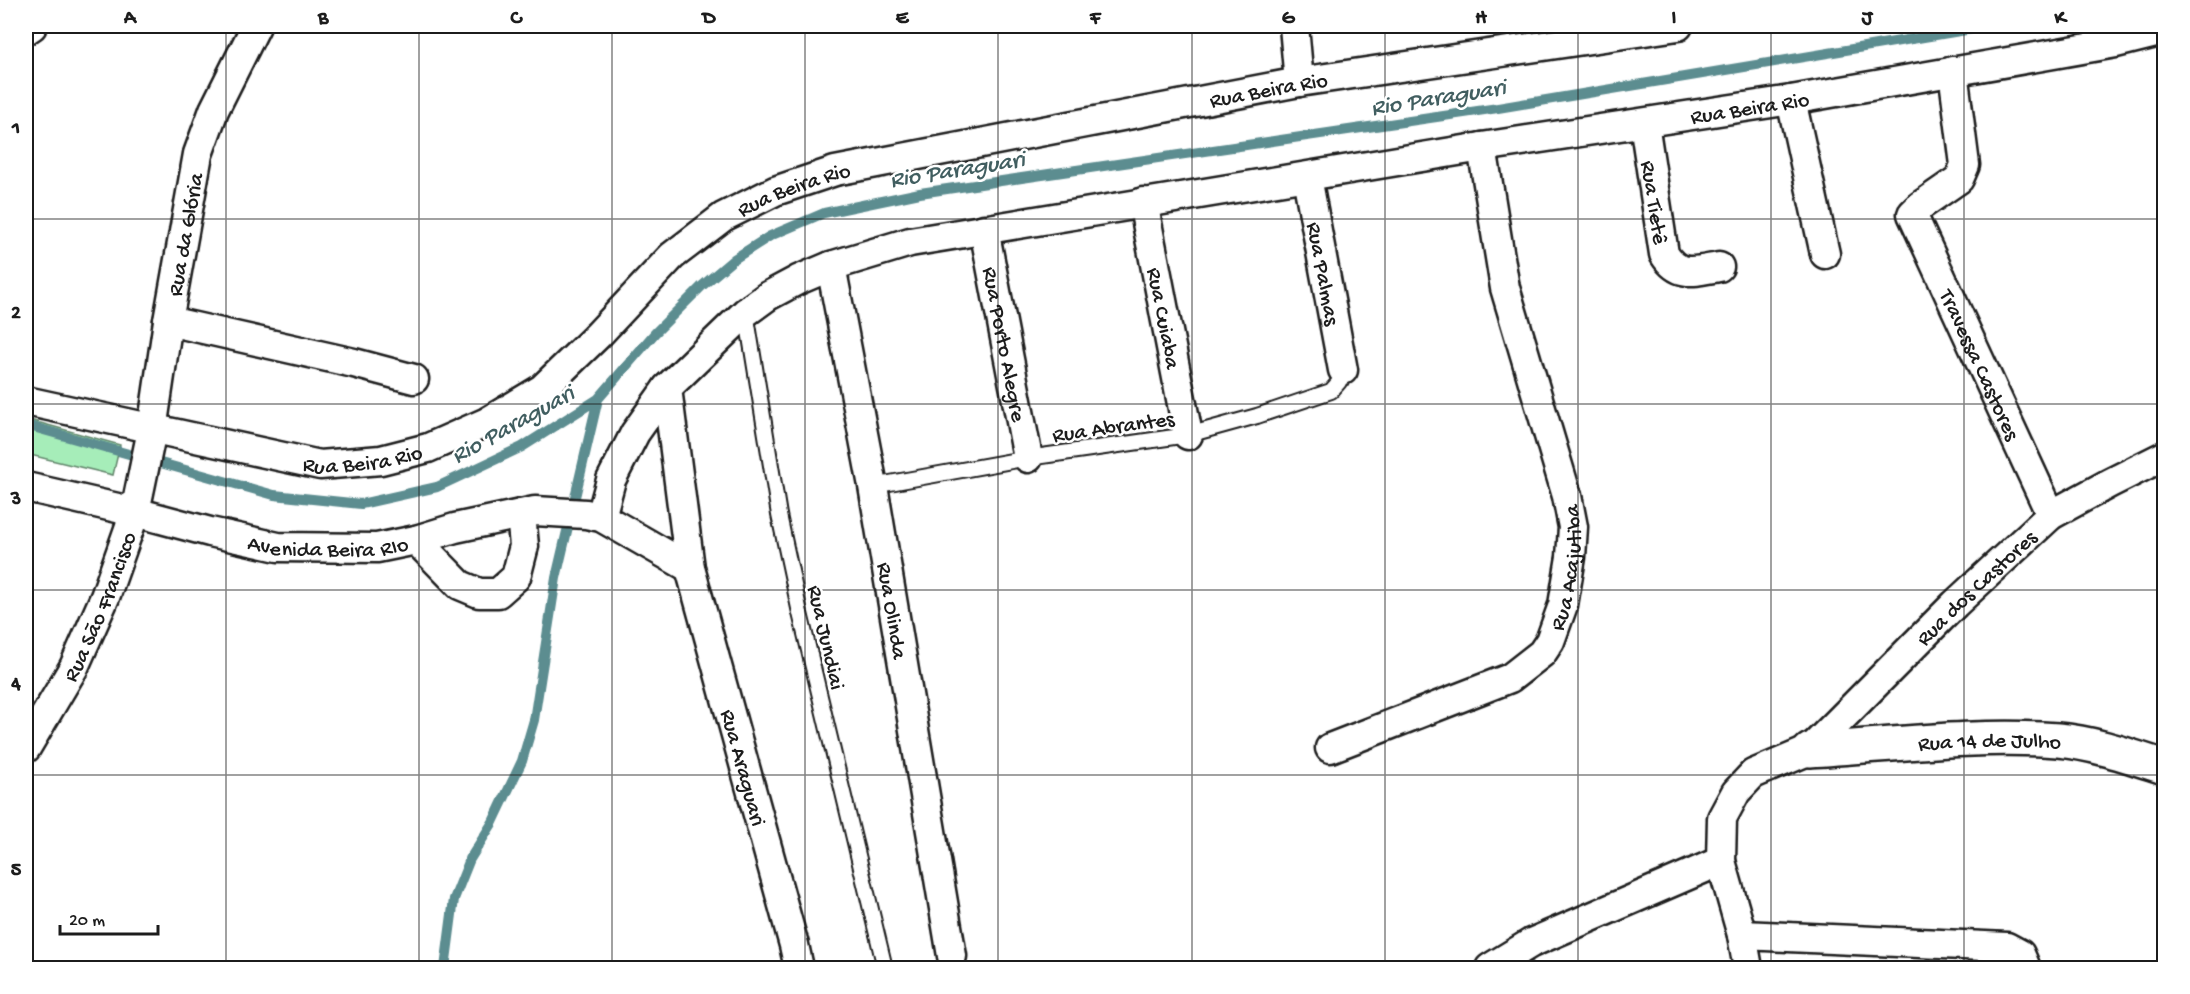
<svg xmlns="http://www.w3.org/2000/svg" width="2190" height="994" font-family="'Gochi Hand',sans-serif">
  <style>
    .green { fill: #a6edb9; stroke: #61846a; stroke-width: 1.5 }
    .lines { fill: none; stroke-linecap: round; stroke-linejoin: round }
    .stream { stroke: #5c8d90; stroke-width: 10 }
    .lane-casing { stroke: #1c1c1c; stroke-width: 18 }
    .street-casing { stroke: #1c1c1c; stroke-width: 33 }
    .secondary-casing { stroke: #1c1c1c; stroke-width: 38 }
    .lane { stroke: #fff; stroke-width: 14 }
    .street { stroke: #fff; stroke-width: 28 }
    .secondary { stroke: #fff; stroke-width: 33 }
    .grid { fill: none; stroke: #1c1c1c; stroke-width: 1.5; stroke-opacity: 0.55 }
    .labels { text-anchor: middle; stroke-width: 5; stroke-linejoin: round; paint-order: stroke }
    .street-label { font-size: 22px; fill: #1c1c1c; stroke: #fff }
    .water-label { font-size: 24px; font-style: italic; fill: #415e60; stroke: #fff }
    .neatline { fill: none; stroke: #1c1c1c; stroke-width: 2 }
    .grid-label { font-size: 20px; text-anchor: middle; font-weight: bold; fill: #1c1c1c }
  </style>
  <rect width="100%" height="100%" fill="#fff"/>
  <filter id="ink" filterUnits="userSpaceOnUse"><feTurbulence type="fractalNoise" baseFrequency=".0167" numOctaves="2"/><feDisplacementMap in="SourceGraphic" scale="12" xChannelSelector="R" yChannelSelector="G"/><feConvolveMatrix kernelMatrix="1 2 1 2 8 2 1 2 1" color-interpolation-filters="sRGB"/></filter>
  <g filter="url(#ink)">
    <path class="green" d="M26,419L120,445L113,475L26,454Z"/>
    <g class="lines">
      <path class="stream" d="M26,425L274,495L361,504L437,487L522,447L598,399L655,333L702,286L734,259L770,236L824,213L920,193L1498,108L1990,26
        M445,968L454,899L470,859L493,822L522,761L534,720L556,578L598,399"/>
      <g class="lane-casing">
        <path id="lane" d="M746,312L779,515L800,613L885,968
          M873,486L1028,458L1188,435L1257,416L1331,391L1339,382L1343,370"/>
      </g>
      <g class="street-casing">
        <g id="street">
          <path d="M1294,26L1299,82"/>
          <path d="M26,30L32,26"/>
          <path id="s1" d="M1953,71L1965,165L1959,179L1920,206L1912,214L2051,515"/>
          <path d="M1791,100L1825,254"/>
          <path id="s2" d="M1644,123L1664,254C1679,278 1695,271 1719,267"/>
          <path id="s3" d="M1307,177L1343,370"/>
          <path id="s4" d="M1143,202L1188,435"/>
          <path id="s5" d="M984,229L1028,458"/>
          <path id="s6" d="M831,266L873,486L952,956"/>
          <path d="M168,321L354,363L414,379"/>
          <path id="s7" d="M667,388L690,568L794,945L799,968"/>
          <path id="s8" d="M26,401L320,465L381,460L428,448L487,422L542,389L598,335L672,256L723,217L775,191L835,171L1299,82L1678,26"/>
          <path id="s9" d="M26,487L135,512L210,532L278,547L377,548L416,540L455,528L535,511L586,514L601,517L690,568"/>
          <path id="s10" d="M601,517L611,480L635,433L667,388L746,312L768,296L798,280L831,266L910,242L1482,147L1791,100L2116,43L2164,31"/>
          <path d="M416,540L460,585L479,593H498L516,577L524,546L521,514"/>
          <path id="s11" d="M26,748L74,667L105,597L135,512L152,430L168,321L198,154L214,110L256,26"/>
          <path id="s12" d="M1330,748L1510,678L1542,653L1550,641L1563,605L1571,557L1573,527L1567,496L1505,288L1482,147"/>
          <path d="M1742,935L2007,947L2020,954L2026,968"/>
          <path d="M1490,968L1531,943L1721,861"/>
          <path id="s13" d="M1748,968L1742,935L1721,861L1722,818L1736,792L1753,774L1810,750L1955,604L2051,515L2110,483L2164,456"/>
        </g>
      </g>
      <g class="secondary-casing">
        <g id="secondary">
          <path id="s14" d="M1810,750C1892,745 1976,734 2058,740C2094,743 2130,756 2164,767"/>
        </g>
      </g>
      <use href="#lane" class="lane"/>
      <use href="#street" class="street"/>
      <use href="#secondary" class="secondary"/>
    </g>
  </g>
  <path class="grid" d="M226,26V968M419,26V968M612,26V968M805,26V968M998,26V968M1192,26V968M1385,26V968M1578,26V968M1771,26V968M1964,26V968M26,219H2164M26,404H2164M26,590H2164M26,775H2164"/>
  <g class="labels">
    <g class="street-label">
      <text dy="8" stroke="none"><textPath href="#s8" startOffset="1352">Rua Beira Rio</textPath></text>
      <text dy="8" stroke="none"><textPath href="#s10" startOffset="1286">Rua Beira Rio</textPath></text>
      <text dy="8" stroke="none"><textPath href="#s8" startOffset="866">Rua Beira Rio</textPath></text>
      <text dy="8" stroke="none"><textPath href="#s2" startOffset="80">Rua Tietê</textPath></text>
      <text dy="8" stroke="none"><textPath href="#s11" startOffset="543">Rua da Glória</textPath></text>
      <text dy="8" stroke="none"><textPath href="#s3" startOffset="98">Rua Palmas</textPath></text>
      <text dy="8" stroke="none"><textPath href="#s4" startOffset="118">Rua Cuiaba</textPath></text>
      <text dy="8" stroke="none"><textPath href="#s5" startOffset="117">Rua Porto Alegre</textPath></text>
      <text dy="8" stroke="none"><textPath href="#s1" startOffset="334">Travessa Castores</textPath></text>
      <text transform="translate(1113 425) rotate(-8)" y="8">Rua Abrantes</text>
      <text dy="8" stroke="none"><textPath href="#s8" startOffset="344">Rua Beira Rio</textPath></text>
      <text dy="8" stroke="none"><textPath href="#s9" startOffset="309">Avenida Beira RIo</textPath></text>
      <text dy="8" stroke="none"><textPath href="#s12" startOffset="324">Rua Acajutiba</textPath></text>
      <text dy="8" stroke="none"><textPath href="#s13" startOffset="502">Rua dos Castores</textPath></text>
      <text dy="8" stroke="none"><textPath href="#s11" startOffset="160">Rua São Francisco</textPath></text>
      <text dy="8" stroke="none"><textPath href="#s6" startOffset="350">Rua Olinda</textPath></text>
      <text transform="translate(828 637) rotate(77)" y="8">Rua Jundiai</text>
      <text dy="8" stroke="none"><textPath href="#s14" startOffset="180">Rua 14 de Julho</textPath></text>
      <text dy="8" stroke="none"><textPath href="#s7" startOffset="388">Rua Araguari</textPath></text>
    </g>
    <g class="water-label">
      <text transform="translate(1438 96) rotate(-9)" y="8">Rio Paraguari</text>
      <text transform="translate(957 168) rotate(-9)" y="8">Rio Paraguari</text>
      <text transform="translate(512 423) rotate(-29)" y="8">Rio Paraguari</text>
    </g>
  </g>
  <rect width="2190" height="994" fill="none" stroke="#fff" stroke-width="66"/>
  <path d="M60 925v9h98v-9" fill="none" stroke="#1c1c1c" stroke-width="3"/>
  <text x="69" y="925" font-size="18" fill="#1c1c1c" stroke="#ffffff" stroke-width="4.5" paint-order="stroke">20 m</text>
  <rect x="33" y="33" width="2124" height="928" class="neatline"/>
  <g class="grid-label">
    <text x="130" y="23">A</text>
    <text x="323" y="23">B</text>
    <text x="516" y="23">C</text>
    <text x="709" y="23">D</text>
    <text x="902" y="23">E</text>
    <text x="1095" y="23">F</text>
    <text x="1288" y="23">G</text>
    <text x="1481" y="23">H</text>
    <text x="1674" y="23">I</text>
    <text x="1867" y="23">J</text>
    <text x="2060" y="23">K</text>
    <text x="16" y="133">1</text>
    <text x="16" y="318">2</text>
    <text x="16" y="504">3</text>
    <text x="16" y="689">4</text>
    <text x="16" y="875">5</text>
  </g>
</svg>
